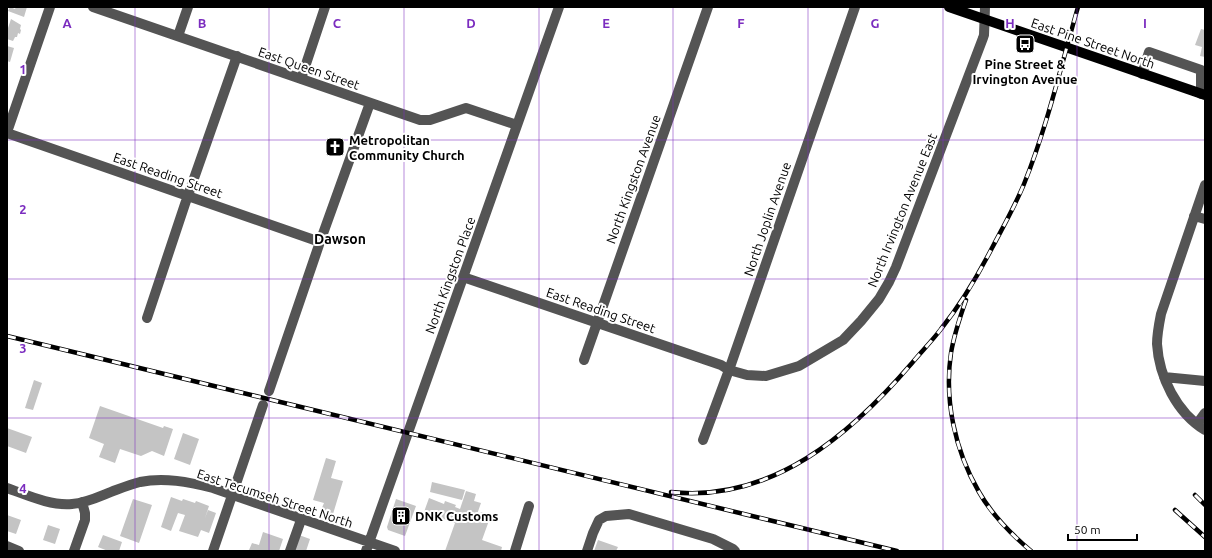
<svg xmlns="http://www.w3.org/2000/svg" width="1212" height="558" font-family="Ubuntu,sans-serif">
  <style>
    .building { fill: #c4c4c4 }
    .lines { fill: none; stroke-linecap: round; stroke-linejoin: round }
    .minor { stroke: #545454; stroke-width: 10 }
    .major { stroke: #000; stroke-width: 10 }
    .rail-casing { stroke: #000; stroke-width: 4.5 }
    .rail { stroke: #fff; stroke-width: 3; stroke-dasharray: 9; stroke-linecap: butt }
    .grid { fill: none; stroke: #7b2cbf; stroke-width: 1; stroke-opacity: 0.55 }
    .labels { text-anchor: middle; stroke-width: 4; stroke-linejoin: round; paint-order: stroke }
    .street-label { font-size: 13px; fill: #000; stroke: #fff }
    .poi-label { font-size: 13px; font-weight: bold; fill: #000; stroke: #fff; text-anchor: start }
    .neighbourhood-label { font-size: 14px; font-weight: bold; fill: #000; stroke: #fff }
    .grid-label { font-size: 13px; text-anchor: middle; font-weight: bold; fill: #7b2cbf; stroke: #fff; stroke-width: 4; stroke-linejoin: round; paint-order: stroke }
  </style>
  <rect width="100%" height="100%" fill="#fff"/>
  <path class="building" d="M10,7L15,9L16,7H27L24,17L8,11Z
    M11,19L21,25L20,29L21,30L20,34L18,33L17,37H15L13,41L7,39V31Z
    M1201,29L1205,30V57L1200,56L1202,47L1195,45Z
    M7,46L14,48L10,62L7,61Z
    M34,380L42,383L33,410L25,408Z
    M100,406L163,428L164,426L173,429L164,456L152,451L141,456L120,449L115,463L99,457L104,444L89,438Z
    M7,428L32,437L26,453L7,446Z
    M183,433L199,439L190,465L174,459Z
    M326,458L336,461L331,478L343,481L333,514L321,510L324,503L313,500Z
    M432,482L465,490L462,500L430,492Z
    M466,491L476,494L474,501L481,503L475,520L468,518L467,520L477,523L481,512L491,515L482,540L502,547L501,551H445L455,523L424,512L429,498L444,504L445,501L456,505L455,507L460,509Z
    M171,497L182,501L183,499L195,503L196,501L209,506L205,518L208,510L216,513L209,533L201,530L198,537L179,531L185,515L178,513L171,531L161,527Z
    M133,499L152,505L139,543L120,536Z
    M396,499L416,506L405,536L388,530L387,527Z
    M7,515L21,520L16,534L7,531Z
    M48,525L60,529L55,544L43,540Z
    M263,532L283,539L279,551H252L249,550L252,543L259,545Z
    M103,535L122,542L119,551H108L98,547Z
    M299,535L310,539L306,551H293Z
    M598,540L618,547L616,551H594Z"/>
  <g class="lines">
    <path class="minor" d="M93,7L420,120H430L466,108L517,125
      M178,36L188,7
      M1142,74L1149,52L1201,70V94
      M301,79L325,7
      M7,132L50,7
      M7,133L320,242
      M1205,185L1161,314C1159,324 1157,334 1157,344C1159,377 1177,413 1205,430
      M1194,216L1205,219
      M463,277L721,365L729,370L747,375L766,376L799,366L843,340L861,321L879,299L889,282L896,267L983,38L984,35L985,7
      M147,318L185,204L237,56
      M584,360L708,7
      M1164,377L1205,381
      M269,391L320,242L370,103
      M1197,424L1205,413
      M703,440L729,370L855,7
      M7,488C27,495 50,506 72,504C88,503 102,495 116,490C124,487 132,484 140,482C164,477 189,482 213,488L395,551
      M7,546L19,551
      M74,551L85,520V513L82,502
      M213,551L263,405
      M290,551L301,520
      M366,551L559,7
      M515,551L529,506
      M587,551L593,533L599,520L606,516L629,514L713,539L733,549L735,551"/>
    <path class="major" d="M949,7L1205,95"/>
    <g class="rail-casing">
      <path id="rail" d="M966,300C960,317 954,335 951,353C944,400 955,451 979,492C992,515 1011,534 1031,551
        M7,336L897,551
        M671,492C772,503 851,434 912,363C921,352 932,341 941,329C961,304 977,277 992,248C1003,227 1015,206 1024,184C1047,127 1061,66 1078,7
        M1195,495L1205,505
        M1175,510L1205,537"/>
    </g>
    <use href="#rail" class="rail"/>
  </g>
  <path class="grid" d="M135,7V551M269,7V551M404,7V551M539,7V551M673,7V551M808,7V551M943,7V551M1077,7V551M7,140H1205M7,279H1205M7,418H1205"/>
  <defs>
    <g id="bus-square" transform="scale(1)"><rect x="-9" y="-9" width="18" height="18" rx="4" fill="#000" stroke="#fff"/><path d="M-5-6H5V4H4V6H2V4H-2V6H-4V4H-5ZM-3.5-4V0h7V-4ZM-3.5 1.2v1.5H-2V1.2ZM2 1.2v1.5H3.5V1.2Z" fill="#fff"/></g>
    <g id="church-square" transform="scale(1)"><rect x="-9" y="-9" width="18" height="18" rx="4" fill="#000" stroke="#fff"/><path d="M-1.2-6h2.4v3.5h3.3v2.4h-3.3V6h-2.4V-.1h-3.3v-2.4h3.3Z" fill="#fff"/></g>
    <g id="building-square" transform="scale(1)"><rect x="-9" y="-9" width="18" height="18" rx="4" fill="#000" stroke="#fff"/><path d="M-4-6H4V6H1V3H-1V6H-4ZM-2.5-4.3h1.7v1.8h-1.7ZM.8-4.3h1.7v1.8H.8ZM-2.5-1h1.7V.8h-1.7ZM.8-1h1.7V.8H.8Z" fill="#fff"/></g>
  </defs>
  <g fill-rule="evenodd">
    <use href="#bus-square" x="1025" y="44"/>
    <use href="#church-square" x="335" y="147"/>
    <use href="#building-square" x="401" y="516"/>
  </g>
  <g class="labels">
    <g class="street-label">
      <text transform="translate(1093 43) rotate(19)" y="5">East Pine Street North</text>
      <text transform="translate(309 68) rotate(19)" y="5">East Queen Street</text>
      <text transform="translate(168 175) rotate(19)" y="5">East Reading Street</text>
      <text transform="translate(633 179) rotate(-70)" y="5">North Kingston Avenue</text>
      <text transform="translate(902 210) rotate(-68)" y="5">North Irvington Avenue East</text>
      <text transform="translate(767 219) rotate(-71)" y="5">North Joplin Avenue</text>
      <text transform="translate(450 275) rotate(-70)" y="5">North Kingston Place</text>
      <text transform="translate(601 310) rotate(19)" y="5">East Reading Street</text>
      <text transform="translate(275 498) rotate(18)" y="5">East Tecumseh Street North</text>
    </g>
    <g class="poi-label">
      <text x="1025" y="69" text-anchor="middle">Pine Street &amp;<tspan x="1025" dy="15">Irvington Avenue</tspan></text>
      <text x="349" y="145">Metropolitan<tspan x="349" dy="15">Community Church</tspan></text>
      <text x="415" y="521">DNK Customs</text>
    </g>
    <g class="neighbourhood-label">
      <text x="340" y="244">Dawson</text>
    </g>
  </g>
  <g class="grid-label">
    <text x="67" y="28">A</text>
    <text x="202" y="28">B</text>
    <text x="337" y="28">C</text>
    <text x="471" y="28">D</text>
    <text x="606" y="28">E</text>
    <text x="741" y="28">F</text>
    <text x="875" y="28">G</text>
    <text x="1010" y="28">H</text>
    <text x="1145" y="28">I</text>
    <text x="23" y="74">1</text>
    <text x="23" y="214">2</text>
    <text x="23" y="353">3</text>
    <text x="23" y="493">4</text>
  </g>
  <rect width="1212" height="558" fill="none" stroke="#000000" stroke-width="16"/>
  <path d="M1068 534v6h69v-6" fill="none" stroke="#000000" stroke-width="2"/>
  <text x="1074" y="534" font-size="12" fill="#000000" stroke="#ffffff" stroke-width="3" paint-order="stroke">50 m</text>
</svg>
